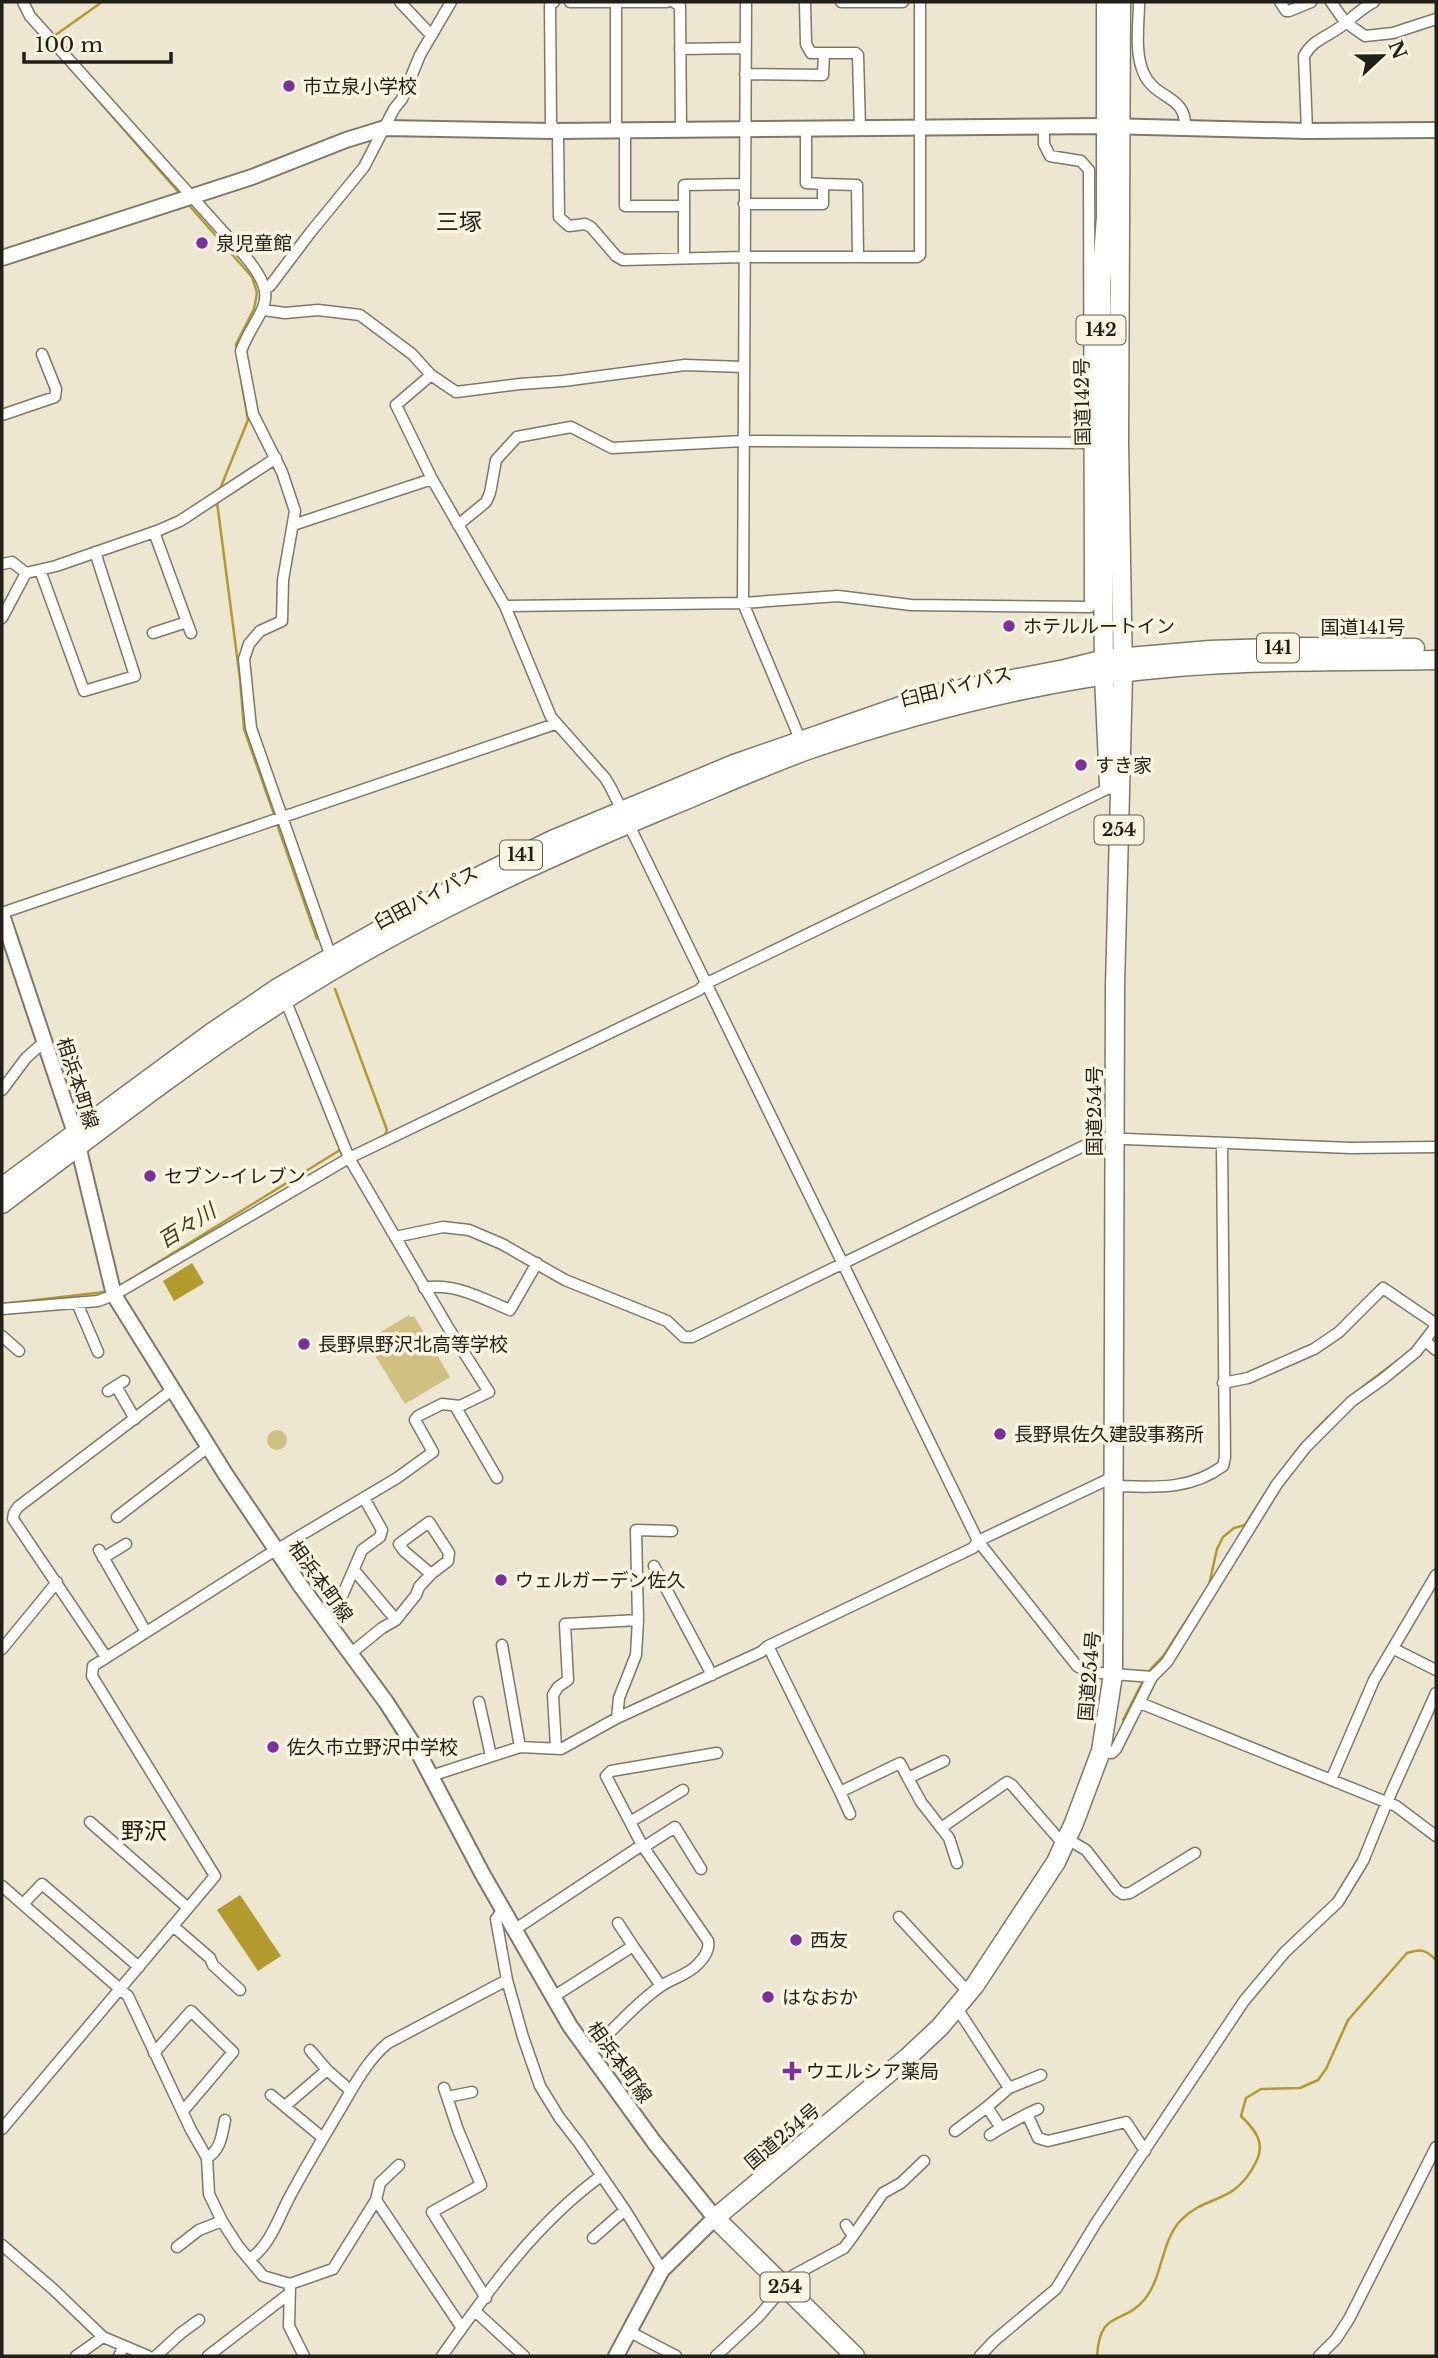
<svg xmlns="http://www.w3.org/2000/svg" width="1438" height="2358" font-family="'Libre Baskerville','Noto Sans JP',serif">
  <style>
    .green { fill: #d0c082 }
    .water { fill: #b39a2d }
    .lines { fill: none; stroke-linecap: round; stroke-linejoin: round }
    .stream { stroke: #b39a2d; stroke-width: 2.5 }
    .street-casing { stroke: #7e7966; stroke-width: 13 }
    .secondary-casing { stroke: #7e7966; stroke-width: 18 }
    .highway-casing { stroke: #7e7966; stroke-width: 21 }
    .street { stroke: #fff; stroke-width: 10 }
    .secondary { stroke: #fff; stroke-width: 14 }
    .highway { stroke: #fff; stroke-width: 18 }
    .poi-dot { fill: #7d2e9e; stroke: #faf5e0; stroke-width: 2.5 }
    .labels { text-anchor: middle; stroke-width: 7; stroke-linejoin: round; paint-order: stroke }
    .shield { fill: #faf5e0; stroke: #625f53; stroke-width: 2 }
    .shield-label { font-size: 18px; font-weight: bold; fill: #211f17 }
    .poi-label { font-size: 19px; fill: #211f17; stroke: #faf5e0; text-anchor: start }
    .street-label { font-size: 19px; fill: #211f17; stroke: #faf5e0 }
    .water-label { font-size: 21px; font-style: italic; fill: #493e12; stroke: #faf5e0 }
    .quarter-label { font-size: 23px; fill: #211f17; stroke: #faf5e0 }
  </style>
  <rect width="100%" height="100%" fill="#ede7d2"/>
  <path class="green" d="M409,1315L411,1317L414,1316L450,1377L405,1404L366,1341Z
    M267 1440a10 10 0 1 1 20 0a10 10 0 1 1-20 0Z"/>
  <path class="water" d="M192,1263L204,1283L174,1301L163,1281Z
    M240,1895L281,1956L258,1971L217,1910Z"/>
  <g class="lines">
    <path class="stream" d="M54,36L102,2
      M84,84L181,195
      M187,203L252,277L257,293L254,309L236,344L237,352
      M220,489L248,420L241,379
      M217,502L240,679L244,729L275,817
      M277,824L317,939
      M335,989L387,1130L384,1137
      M123,1284L340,1150
      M2,1304L104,1292
      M1410,1351L1424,1334L1436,1343
      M1291,1458C1322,1418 1359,1388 1400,1359
      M1147,1673L1164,1655L1209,1585L1217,1549L1223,1537L1234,1528L1245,1525L1270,1486
      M1123,1720L1144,1679
      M1097,2356C1100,2308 1123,2326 1145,2299C1163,2276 1161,2241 1181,2220C1208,2193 1234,2206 1256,2162C1266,2142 1255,2130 1241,2116L1246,2098L1261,2089L1300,2088L1318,2080L1326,2069L1348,2020L1407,1953C1421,1948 1426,1950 1436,1960"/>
    <g class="street-casing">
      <path id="street" d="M23,2L30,16L245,256C284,303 258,307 241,351L253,414L282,472L295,511L283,580L282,621L260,631L249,644L244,659L251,728L331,957
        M400,2L431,35
        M554,2L550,5L551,123L558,136L559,217L569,226L585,224L591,227L616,256L623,260L744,257H917L920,255V2
        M570,2H667
        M674,2L680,6L681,130
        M746,2L743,603L800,739
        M805,2L806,44L811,53H856L858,55L860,129
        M841,2H903
        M1139,2C1139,24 1134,53 1144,74C1156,100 1187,95 1185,128
        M1280,2L1286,11H1289L1311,2
        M1331,2L1345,22L1365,36L1393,33L1436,19
        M680,49L745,48
        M745,74L823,75L824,53
        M616,130V3
        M625,130V206H683
        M806,130V183L823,184
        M1307,131L1304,56C1313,39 1328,37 1343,25C1353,17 1362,8 1374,2
        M744,204H823V184L857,185L858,257
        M684,258V185L744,184
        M265,289L270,286L310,233L364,167L394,109L402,99L420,55L451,2
        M264,310L285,313L318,310L360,315L412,354L431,375L456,392L520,384L563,381L685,365L744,367
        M431,375L396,405L432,479L505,606L551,717L605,778L611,788L978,1541L1077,1666L1088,1672L1152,1677
        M2,415L55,397L56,389L42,354
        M293,525L432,479
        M458,525L486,502L490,493L496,460L517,437L571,427L612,448L743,441L1093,443
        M154,532L191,633
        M2,564L12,562L26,573L56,566L157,531L180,521L276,458
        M40,570L84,691L135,676L95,552
        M505,606L743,603L838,596L911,605L1090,607L1089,170L1081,161L1050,156L1044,144V127
        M2,618L26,573
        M153,633L187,622
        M2,913L555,724
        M2,1090L26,1058L45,1041
        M395,1237L443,1227L469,1230L502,1244L565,1280L667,1321L684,1337H692L1100,1138L1351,1148L1436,1147
        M424,1288C454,1282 483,1299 510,1310L537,1263
        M77,1303L98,1352
        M2,1309L98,1301L114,1295L349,1158L699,990L705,984L1109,788
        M2,1336L19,1351
        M1425,1341L1436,1350
        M1223,1383L1248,1378L1314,1349L1339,1332L1383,1288L1436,1324
        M116,1386L135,1419
        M108,1391L124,1381
        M455,1406L497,1478
        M1113,1486C1153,1487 1189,1491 1223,1466L1225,1457L1222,1144
        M117,1517L208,1447
        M99,1550L146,1632
        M103,1558L126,1544
        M654,1566L712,1675
        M354,1570L396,1620
        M325,1619L343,1594L362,1550L380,1537L382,1530L364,1498
        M638,1620L636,1530L672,1531
        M502,1645L520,1747
        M768,1646L840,1792L900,1763L908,1778L944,1761
        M2,1649L57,1582
        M1394,1649L1436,1670
        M350,1654L382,1628L396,1620L416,1595L419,1587L431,1574L448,1561L449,1553L429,1522L399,1544L404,1551L431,1574
        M106,1657L13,1519L14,1513L18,1507L172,1390
        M479,1702L491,1756
        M1140,1703L1396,1806L1436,1836
        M556,1748L553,1695L558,1687L568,1680L565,1624L638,1620L636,1655L619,1698L617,1718
        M1101,1751L1112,1753L1116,1749L1152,1677L1167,1662L1277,1484L1306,1447L1352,1401L1383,1379L1416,1352L1436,1326
        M431,1776L520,1747L561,1749L617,1718L761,1652L768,1646L973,1548L978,1541L1113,1477
        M908,1778L921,1802L949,1838L957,1863
        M1331,1780L1374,1680L1436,1575
        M840,1792L850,1814
        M90,1822L188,1908
        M630,1822L683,1790
        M941,1828L1007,1782L1012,1785L1064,1845
        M1067,1839L1086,1850L1117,1890L1123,1894L1130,1893L1195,1853
        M644,1847L675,1827L701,1869
        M2,1886L128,1996L191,2130L207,2158L209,2194L222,2221L238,2246L263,2276L290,2284L289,2326L304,2356
        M23,1904L42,1884L139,1967
        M502,1911L496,1919L507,1980L523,2037L540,2086L559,2117L579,2143L625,2210L662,2270
        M899,1917L969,1993
        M618,1923L633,1946
        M173,1926L210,1958L213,1965L240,1990
        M514,1930L642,1845L606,1776L611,1771L717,1753
        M553,1997L633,1946L661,1986
        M957,2008L1009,2088L987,2107L1001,2128L1027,2114L1038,2138L1048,2141L1126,2122L1145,2151
        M310,2050L327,2070L351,2091
        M588,2052C613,2032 633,2005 661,1986C673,1978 688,1975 698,1964C705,1957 710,1950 708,1941L642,1845
        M154,2053L191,2011L233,2052L183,2111
        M444,2088L458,2130L481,2185L432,2212L486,2298
        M1009,2088L1041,2075
        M271,2095L323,2138
        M447,2097L472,2092
        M285,2106L327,2070
        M1027,2114L1038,2109
        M2,2129L215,1876L92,1676L93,1666L266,1556L397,1478L433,1452L415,1420L418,1416L442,1404L460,1406L489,1392L449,1329L349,1158L285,999
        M955,2131L987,2107
        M990,2135L1001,2128
        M207,2158C221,2150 222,2134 225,2120
        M376,2200L380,2183L399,2165
        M853,2236L883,2193L901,2183L924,2161
        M593,2238L625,2210
        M2,2245L53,2289L103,2337L148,2356
        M177,2247L199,2230L222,2221
        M250,2259C269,2246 277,2222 287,2202C303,2171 321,2142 338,2113C353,2088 366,2061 388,2043L507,1980
        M290,2284L333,2269L376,2200L462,2328
        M475,2311L524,2356
        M630,2332L676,2356
        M76,2356L103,2337
        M119,2356L124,2346
        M156,2356L181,2333L199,2320
        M208,2356L290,2293
        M442,2356C488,2291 535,2224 601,2176
        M716,2356L759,2316L794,2275L844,2248L853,2236L846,2225
        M980,2356L994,2341L1056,2289L1096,2223L1244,2001L1285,1952L1338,1902L1363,1861L1387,1802L1436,1693
        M1319,2356L1336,2339L1349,2319L1436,2147"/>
    </g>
    <g class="secondary-casing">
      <path id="secondary" d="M2,258L252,177L346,140L385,128L555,131L1106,126L1307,131L1436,130
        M2,915L75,1133L114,1295L226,1475L300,1585L386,1702L417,1750L483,1875L570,2026L654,2142L715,2218L662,2270L616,2356"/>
    </g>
    <g class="highway-casing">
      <path id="highway" d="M1106,2V217L1101,283L1104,676L1109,785
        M2,1187L211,1033L279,987L331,957L443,894L552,840L734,764L935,694L1065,669L1105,659L1210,650L1299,647L1415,648
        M2,1204C94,1135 185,1063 283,1001C404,923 536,862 669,807C715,788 761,767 808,750C904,717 1005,690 1106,675C1215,659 1326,662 1436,660
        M855,2356L715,2218L908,2057L940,2027L975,1985L1056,1862L1074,1823L1101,1751L1113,1675L1115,987L1123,674L1119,443L1121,2"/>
    </g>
    <use href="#street" class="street"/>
    <use href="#secondary" class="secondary"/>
    <use href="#highway" class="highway"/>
  </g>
  <g class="poi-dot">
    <circle cx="289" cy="86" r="7"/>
    <circle cx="202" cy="243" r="7"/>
    <circle cx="1009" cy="626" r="7"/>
    <circle cx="1081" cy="765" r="7"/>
    <circle cx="150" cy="1176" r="7"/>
    <circle cx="304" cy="1344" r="7"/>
    <circle cx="1000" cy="1434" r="7"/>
    <circle cx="501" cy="1580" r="7"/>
    <circle cx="273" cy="1747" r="7"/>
    <circle cx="796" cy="1940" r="7"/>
    <circle cx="768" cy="1997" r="7"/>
    <path d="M788.5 2060.5h7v7h7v7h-7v7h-7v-7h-7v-7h7z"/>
  </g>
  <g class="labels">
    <g class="shield">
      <rect x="1076.5" y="315.5" width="49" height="29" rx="5"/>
      <rect x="1257" y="633.5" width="42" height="29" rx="5"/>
      <rect x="1094.5" y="815.5" width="49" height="29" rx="5"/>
      <rect x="500" y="840.5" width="42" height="29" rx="5"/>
      <rect x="760.5" y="2272.5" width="49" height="29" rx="5"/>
    </g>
    <g class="shield-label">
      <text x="1101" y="336">142</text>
      <text x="1278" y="654">141</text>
      <text x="1119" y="836">254</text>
      <text x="521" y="861">141</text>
      <text x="785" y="2293">254</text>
    </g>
    <g class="poi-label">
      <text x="303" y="93">市立泉小学校</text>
      <text x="216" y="250">泉児童館</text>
      <text x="1023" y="633">ホテルルートイン</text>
      <text x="1095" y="772">すき家</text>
      <text x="164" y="1183">セブン-イレブン</text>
      <text x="318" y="1351">長野県野沢北高等学校</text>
      <text x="1014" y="1441">長野県佐久建設事務所</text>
      <text x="515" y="1587">ウェルガーデン佐久</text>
      <text x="287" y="1754">佐久市立野沢中学校</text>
      <text x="810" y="1947">西友</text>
      <text x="782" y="2004">はなおか</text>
      <text x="806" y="2078">ウエルシア薬局</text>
    </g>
    <g class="street-label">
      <text transform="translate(1082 402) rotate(-91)" y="7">国道142号</text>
      <text x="1363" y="634">国道141号</text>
      <text transform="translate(956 686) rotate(-14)" y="7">臼田バイパス</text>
      <text transform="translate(426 897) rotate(-28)" y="7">臼田バイパス</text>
      <text transform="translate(78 1083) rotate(72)" y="7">相浜本町線</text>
      <text transform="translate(1094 1111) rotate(-90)" y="7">国道254号</text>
      <text transform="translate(321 1581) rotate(54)" y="7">相浜本町線</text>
      <text transform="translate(1089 1676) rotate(-85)" y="7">国道254号</text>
      <text transform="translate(620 2062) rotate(54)" y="7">相浜本町線</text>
      <text transform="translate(782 2136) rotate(-40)" y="7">国道254号</text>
    </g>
    <g class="water-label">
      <text transform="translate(187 1226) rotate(-32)" y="7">百々川</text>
    </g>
    <g class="quarter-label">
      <text x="459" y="230">三塚</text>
      <text x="144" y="1839">野沢</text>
    </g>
  </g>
  <rect width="1438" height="2358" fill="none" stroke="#211f17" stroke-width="7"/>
  <g transform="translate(1382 56) rotate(68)" stroke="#faf5e0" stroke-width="5" paint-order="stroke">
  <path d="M0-5L12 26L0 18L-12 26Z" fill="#211f17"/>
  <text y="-10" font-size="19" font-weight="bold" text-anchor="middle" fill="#211f17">N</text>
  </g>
  <path d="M24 52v10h147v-10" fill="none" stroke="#211f17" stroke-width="3.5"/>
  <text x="35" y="52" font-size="21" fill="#211f17" stroke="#faf5e0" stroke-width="5" paint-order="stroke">100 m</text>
</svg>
